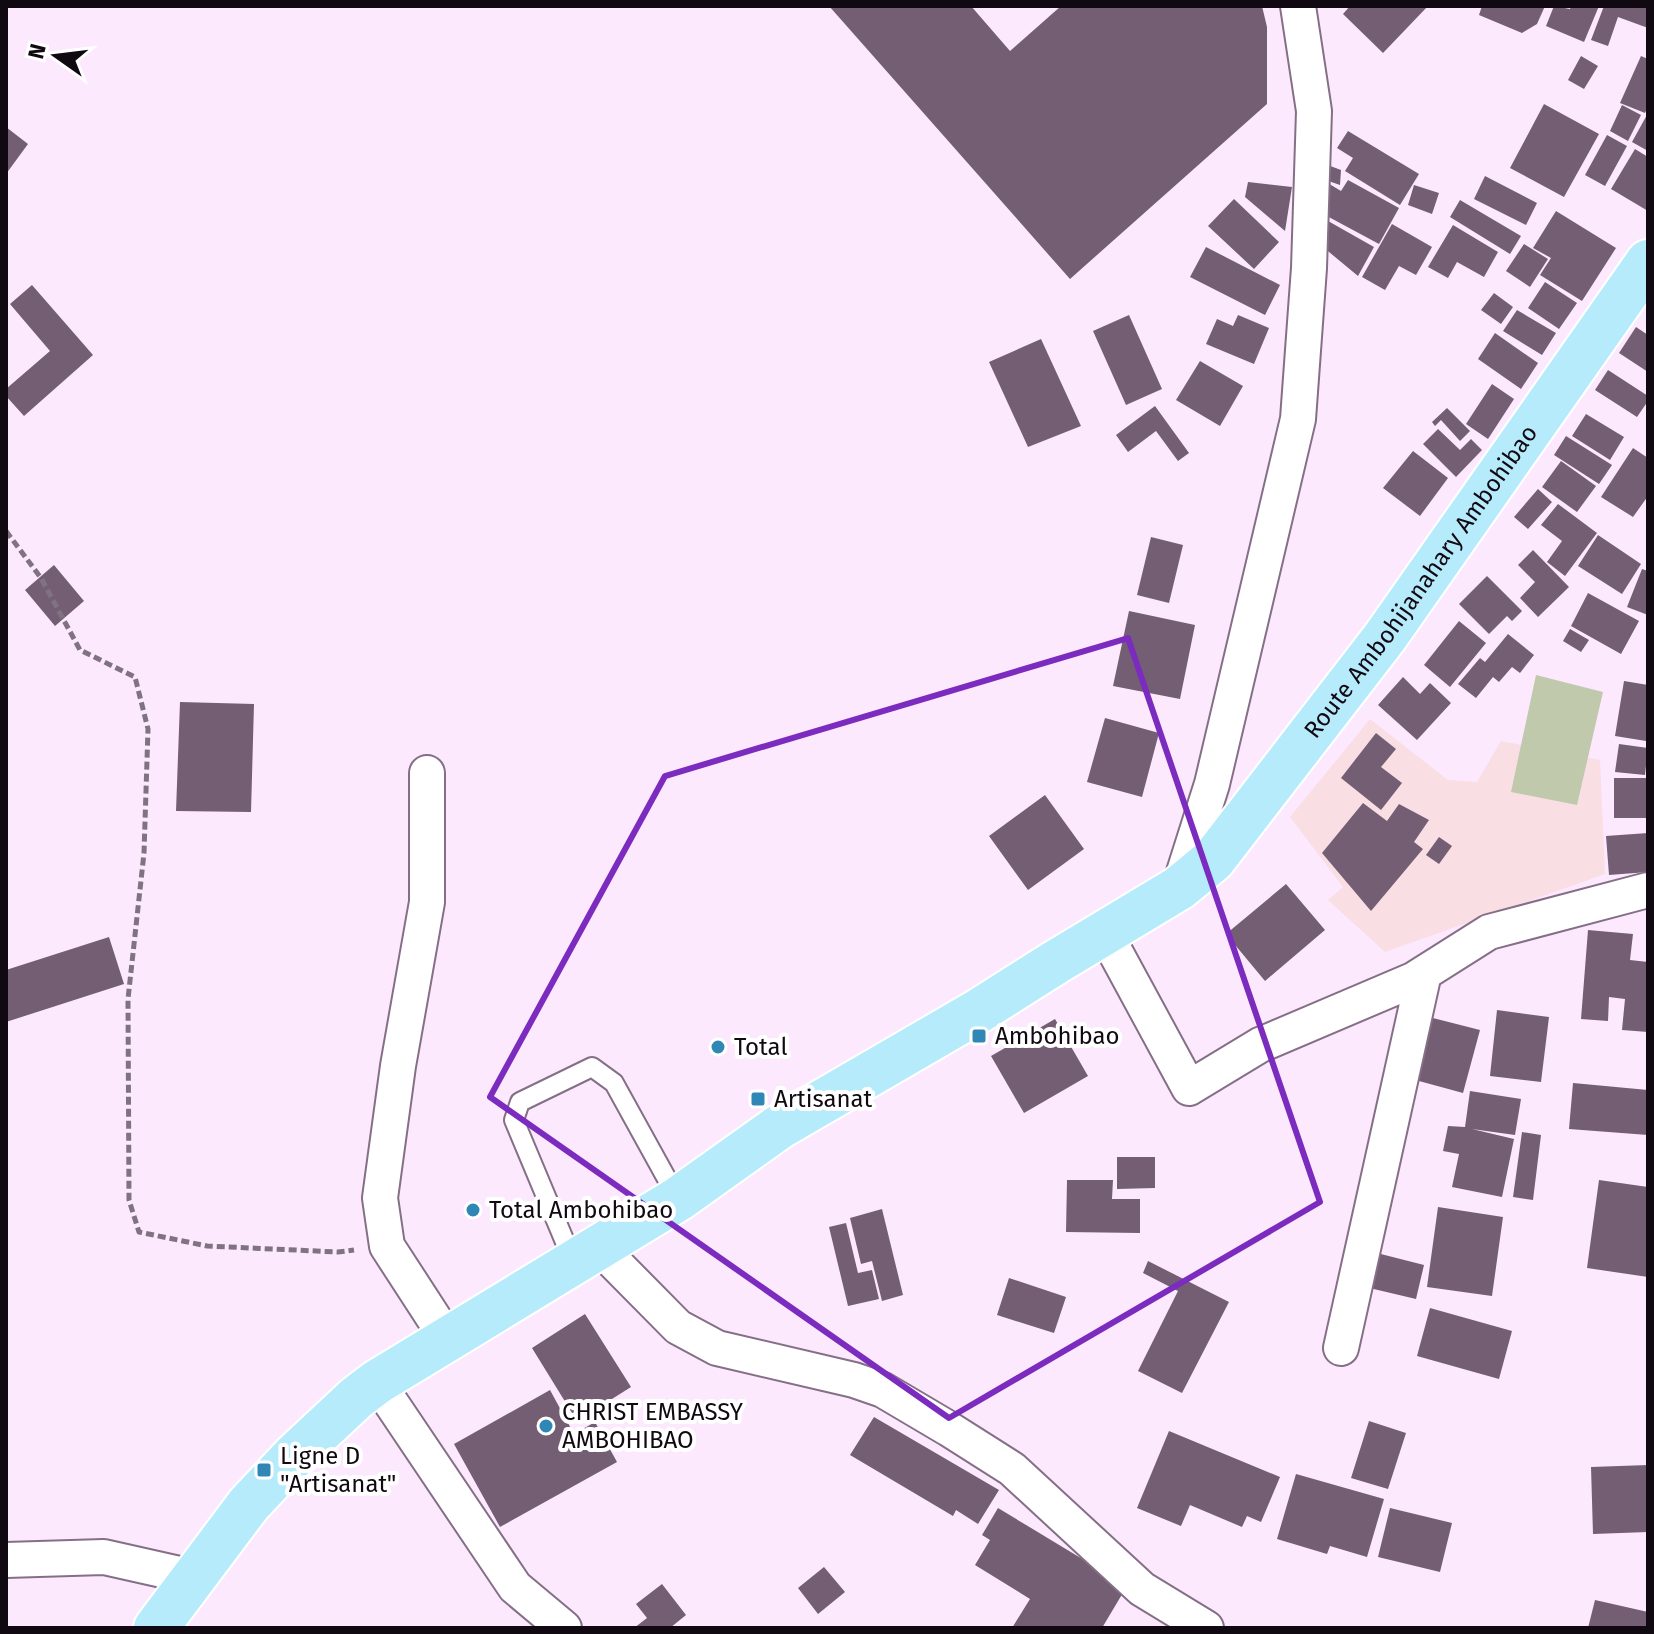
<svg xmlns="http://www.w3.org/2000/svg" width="1654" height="1634" font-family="'Fira Sans',sans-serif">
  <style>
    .industrial { fill: #f9dee3 }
    .green { fill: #c0c9ac }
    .building { fill: #735e74 }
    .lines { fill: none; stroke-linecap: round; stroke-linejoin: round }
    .service-casing { stroke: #856f87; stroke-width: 22 }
    .minor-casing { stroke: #856f87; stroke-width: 38 }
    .primary-casing { stroke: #fff; stroke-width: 48 }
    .path { stroke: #807381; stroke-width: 5; stroke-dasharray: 8 4; stroke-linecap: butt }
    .service { stroke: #fff; stroke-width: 18 }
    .minor { stroke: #fff; stroke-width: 34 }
    .primary { stroke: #b6ebfc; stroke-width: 44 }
    .marked { fill: none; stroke: #7b2cbf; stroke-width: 6; stroke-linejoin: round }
    .poi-dot { fill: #2f87b6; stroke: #fff; stroke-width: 3 }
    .labels { text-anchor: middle; stroke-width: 8; stroke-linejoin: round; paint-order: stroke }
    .street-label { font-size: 24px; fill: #110912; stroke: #fff }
    .poi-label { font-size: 24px; fill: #110912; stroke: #fff; text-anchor: start }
  </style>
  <rect width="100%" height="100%" fill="#fde9fe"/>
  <path class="industrial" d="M1370,719L1448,780L1477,782L1501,741L1600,760L1605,874L1385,952L1328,900L1343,887L1290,817Z"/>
  <path class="green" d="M1536,675L1603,692L1577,805L1511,792Z"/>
  <path class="building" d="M829,6H971L1010,51L1061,6H1262L1267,27V104L1070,279Z
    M1350,6H1428L1383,53L1343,14Z
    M1482,6H1545L1537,24L1522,33L1479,15Z
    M1554,6L1570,9L1571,6H1599L1584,42L1546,26Z
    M1604,6L1648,7V28L1618,17L1608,46L1591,40Z
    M1581,56L1598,66L1584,89L1568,80Z
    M1641,56L1648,59V106L1645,113L1620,103Z
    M1544,104L1599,134L1564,197L1510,168Z
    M1622,105L1641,115L1628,141L1610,131Z
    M1648,113V151L1632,142Z
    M6,127L28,144L6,174Z
    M1348,131L1419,174L1400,205L1345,171L1353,158L1337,148Z
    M1607,135L1627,146L1605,186L1585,175Z
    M1635,149L1648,157V211L1611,189Z
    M1325,164L1341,170L1340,185L1320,178Z
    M1485,176L1537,203L1526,225L1474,199Z
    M1348,180L1399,208L1379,244L1312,208L1326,182L1341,191Z
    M1248,182L1292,187L1285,231L1245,197Z
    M1414,185L1439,193L1432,214L1408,205Z
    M1234,199L1279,242L1254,269L1208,226Z
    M1460,200L1521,236L1510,254L1450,217Z
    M1556,211L1616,248L1582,301L1540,275L1551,258L1533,248Z
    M1321,217L1374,247L1358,276L1323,247Z
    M1392,224L1432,247L1416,275L1399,266L1385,290L1362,277Z
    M1453,225L1498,252L1484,277L1457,262L1448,278L1428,267Z
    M1524,244L1548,259L1530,287L1506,271Z
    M1206,247L1280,285L1265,315L1190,277Z
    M1545,282L1577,303L1559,329L1528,308Z
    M32,285L93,355L24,416L6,396V389L50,351L10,304Z
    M1494,293L1513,307L1501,324L1481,310Z
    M1517,310L1556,333L1542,355L1503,331Z
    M1129,315L1162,389L1126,405L1093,331Z
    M1238,315L1269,328L1254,364L1206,344L1217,319L1233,326Z
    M1636,327L1648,335V372L1619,353Z
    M1495,333L1538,363L1521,389L1478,359Z
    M1041,339L1081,426L1028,447L989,362Z
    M1200,361L1243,386L1220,426L1176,400Z
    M1608,370L1648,396V401L1637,417L1595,390Z
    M1492,384L1514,399L1488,439L1466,424Z
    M1155,406L1189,453L1178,461L1156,431L1128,452L1116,435Z
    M1447,408L1470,431L1460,441L1441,420L1435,426L1432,422Z
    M1586,414L1624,437L1610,460L1572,436Z
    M1438,429L1460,450L1471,439L1482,450L1456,477L1423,444Z
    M1566,436L1612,465L1599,484L1554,455Z
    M1633,448L1648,458V496L1633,517L1601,497Z
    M1413,451L1448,478L1420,516L1383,488Z
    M1561,461L1596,486L1577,512L1542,487Z
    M1538,489L1552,502L1528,529L1514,517Z
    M1558,504L1597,533L1565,576L1547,562L1562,541L1541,525Z
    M1598,535L1641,564L1622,594L1578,566Z
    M1151,537L1183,545L1169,603L1137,595Z
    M1533,550L1569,587L1538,617L1520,598L1535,582L1518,565Z
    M54,565L84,601L55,626L25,590Z
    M1642,569L1648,571V615L1627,607Z
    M1487,576L1522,611L1512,621L1507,616L1489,634L1459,604Z
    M1588,593L1639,621L1621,654L1571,626Z
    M1129,611L1195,625L1180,699L1113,686Z
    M1459,621L1486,643L1450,687L1424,665Z
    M1570,629L1589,640L1581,652L1563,641Z
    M1508,634L1534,655L1520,673L1512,667L1499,682L1493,677L1476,698L1458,684L1480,658L1485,662Z
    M1403,677L1420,694L1430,683L1451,703L1417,740L1378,705Z
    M1624,681L1648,685L1646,741L1615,736Z
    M180,702L254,704L251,812L176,811Z
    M1105,718L1159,733L1142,797L1087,782Z
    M1376,733L1396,749L1381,767L1402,783L1381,810L1341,778Z
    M1619,744L1648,748L1645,775L1615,772Z
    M1614,778H1647V818H1614Z
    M1045,795L1084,849L1028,890L989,836Z
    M1363,803L1387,821L1399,804L1429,820L1414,842L1423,849L1371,911L1322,853Z
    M1648,833V872L1609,875L1606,836Z
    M1439,837L1452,846L1439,864L1426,855Z
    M1286,884L1325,930L1265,981L1226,934Z
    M1588,930L1633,934L1630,960L1648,962V1032L1622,1030L1625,999L1609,997L1608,1021L1581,1019Z
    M109,937L124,984L6,1022V970Z
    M1497,1010L1549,1017L1541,1082L1490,1076Z
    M1425,1016L1480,1030L1463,1093L1408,1078Z
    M1055,1019L1088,1076L1024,1113L991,1056Z
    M1573,1083L1648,1090V1135L1569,1129Z
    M1470,1091L1521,1099L1515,1135L1472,1129L1514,1139L1502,1197L1452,1187L1459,1154L1443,1151L1448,1126L1465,1127Z
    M1522,1132L1541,1135L1533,1200L1513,1197Z
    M1117,1157H1155V1188L1117,1189Z
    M1067,1180H1113L1112,1199H1140V1233L1066,1232Z
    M1599,1180L1648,1187V1277L1587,1268Z
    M1438,1207L1503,1217L1492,1296L1427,1287Z
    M882,1209L903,1295L882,1301L872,1261L861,1264L850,1218Z
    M846,1223L858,1273L872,1270L879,1299L848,1306L829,1227Z
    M1369,1251L1424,1265L1416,1299L1361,1286Z
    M1148,1261L1229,1302L1182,1393L1138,1371L1178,1291L1143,1273Z
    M1009,1278L1066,1297L1054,1333L997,1315Z
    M1430,1308L1512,1331L1499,1379L1417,1356Z
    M585,1314L631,1387L577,1421L532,1348Z
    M550,1390L574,1434L595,1422L617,1462L500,1527L454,1444Z
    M874,1417L999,1490L978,1524L956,1510L953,1516L850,1455Z
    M1369,1421L1406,1433L1388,1489L1351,1478Z
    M1169,1431L1280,1477L1261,1522L1247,1516L1242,1527L1190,1505L1181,1526L1137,1508Z
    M1648,1465V1532L1593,1534L1591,1467Z
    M1296,1474L1384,1499L1367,1557L1330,1546L1327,1554L1277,1539Z
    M998,1508L1127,1586L1102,1628H1012L1030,1599L975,1565L990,1540L982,1535Z
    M1390,1508L1452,1523L1440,1572L1378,1557Z
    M824,1567L845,1592L818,1614L798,1588Z
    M662,1584L686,1615L670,1628H634L647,1618L636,1604Z
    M1595,1600L1648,1612V1628H1588Z"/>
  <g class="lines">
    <g class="service-casing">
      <path id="service" d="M573,1261L514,1120L520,1102L592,1067L614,1083L678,1199"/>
    </g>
    <g class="minor-casing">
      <path id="minor" d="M427,773V902L398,1066L380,1198L387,1246L448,1340
        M1179,888L1212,784L1298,419L1309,268L1314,111L1298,6
        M1105,933L1189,1088L1260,1045L1413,980L1489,932L1648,890
        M598,1246L678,1327L717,1348L854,1380L883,1390L949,1429L1012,1469L1142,1589L1206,1628
        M1341,1348L1424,973
        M377,1382L515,1587L564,1628
        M6,1560L104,1557L193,1577"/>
    </g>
    <g class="primary-casing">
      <g id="primary">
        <path id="s1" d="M156,1628L249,1504L295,1455L356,1398L377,1382L678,1199L779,1127L977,1012L1056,962L1179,888L1213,860L1385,637L1648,262"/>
      </g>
    </g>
    <path class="path" d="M6,531L41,578L80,650L135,677L148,729L144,853L128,999L129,1200L139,1232L207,1246L338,1252L354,1250"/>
    <use href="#service" class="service"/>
    <use href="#minor" class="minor"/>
    <use href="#primary" class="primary"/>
  </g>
  <path class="marked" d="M1128,638L1320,1202L949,1418L490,1097L665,776Z"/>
  <g class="poi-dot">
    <rect x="971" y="1028" width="16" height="16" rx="4"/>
    <circle cx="718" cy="1047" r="8"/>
    <rect x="750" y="1091" width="16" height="16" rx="4"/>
    <circle cx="473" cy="1210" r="8"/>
    <circle cx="546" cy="1426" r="8"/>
    <rect x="256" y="1462" width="16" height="16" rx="4"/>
  </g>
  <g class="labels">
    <g class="street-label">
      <text dy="8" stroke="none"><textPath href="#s1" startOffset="1666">Route Ambohijanahary Ambohibao</textPath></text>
    </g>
    <g class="poi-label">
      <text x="995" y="1044">Ambohibao</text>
      <text x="734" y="1055">Total</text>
      <text x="774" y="1107">Artisanat</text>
      <text x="489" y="1218">Total Ambohibao</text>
      <text x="562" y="1420">CHRIST EMBASSY<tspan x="562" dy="28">AMBOHIBAO</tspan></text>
      <text x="280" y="1464">Ligne D<tspan x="280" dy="28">"Artisanat"</tspan></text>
    </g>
  </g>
  <rect width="1654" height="1634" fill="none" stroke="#110912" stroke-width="16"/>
  <g transform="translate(56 56) rotate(284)" stroke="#ffffff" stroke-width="6" paint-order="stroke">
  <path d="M0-6L14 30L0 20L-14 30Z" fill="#110912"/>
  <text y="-12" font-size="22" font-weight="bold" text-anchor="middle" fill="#110912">N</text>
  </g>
</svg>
